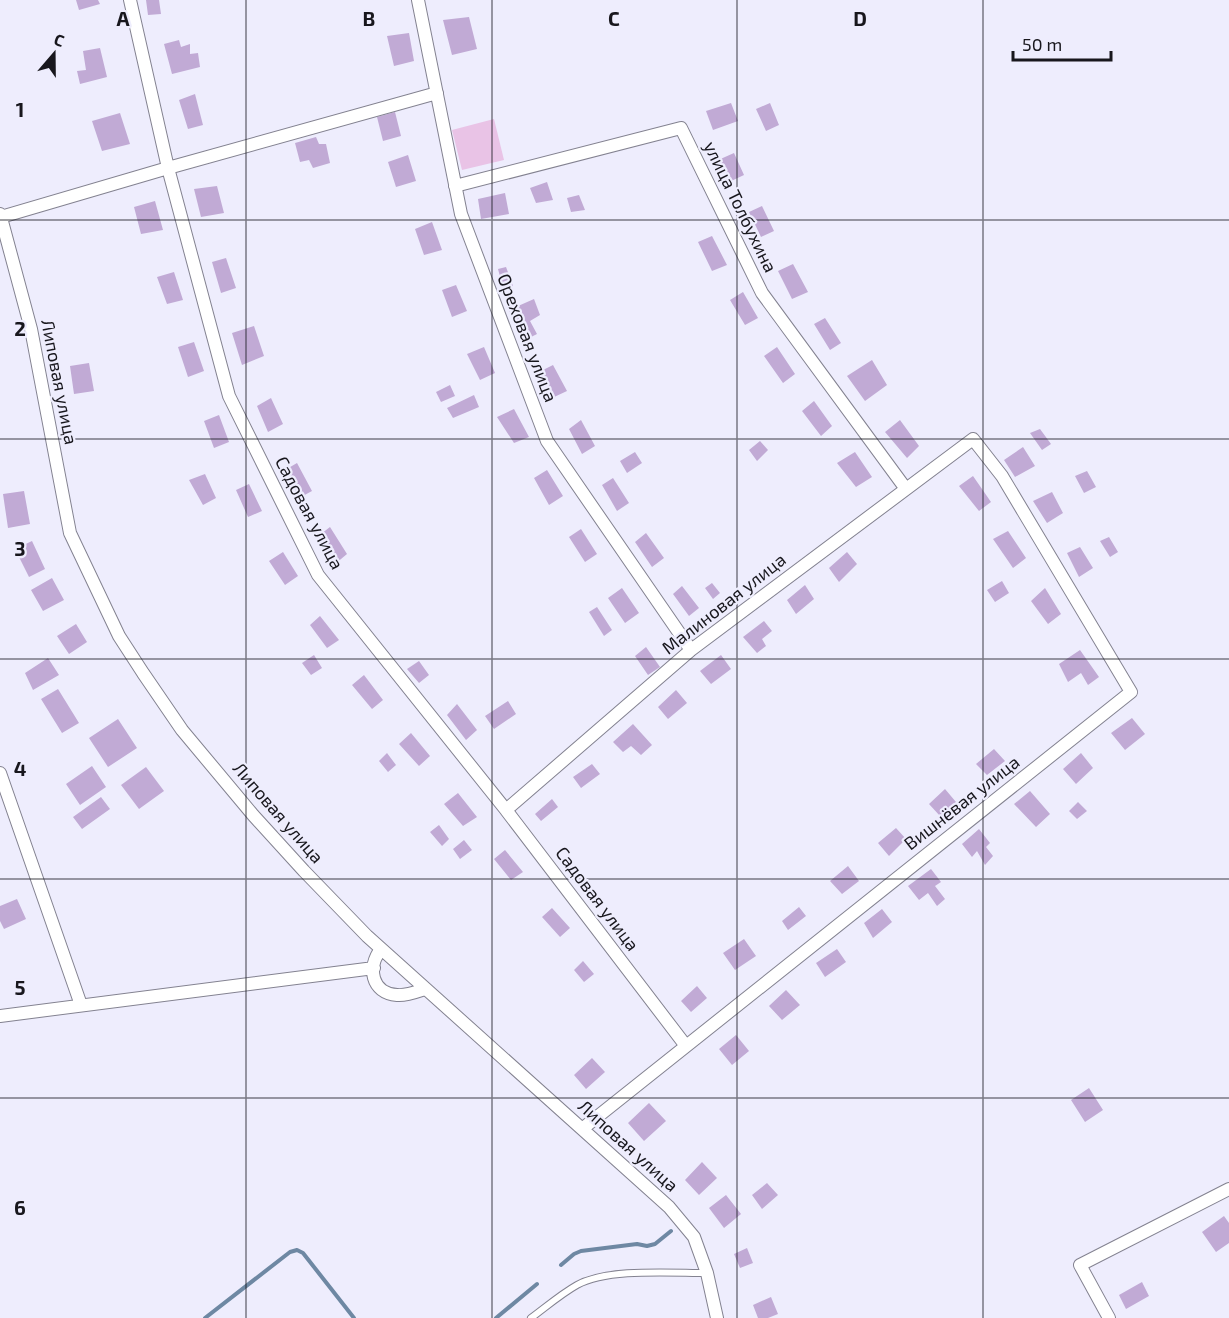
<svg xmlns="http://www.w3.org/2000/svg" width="1229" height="1318" font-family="'Exo 2',sans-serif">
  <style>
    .green { fill: #e9c3e6 }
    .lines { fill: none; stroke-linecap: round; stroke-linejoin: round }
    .stream { stroke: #6e88a3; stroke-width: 4 }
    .building { fill: #c1aad5 }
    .lane-casing { stroke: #838290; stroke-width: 8 }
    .street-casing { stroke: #838290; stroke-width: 14 }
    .lane { stroke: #fff; stroke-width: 6 }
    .street { stroke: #fff; stroke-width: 12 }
    .grid { fill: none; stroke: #18171d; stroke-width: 1.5; stroke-opacity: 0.55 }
    .labels { text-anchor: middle; stroke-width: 4.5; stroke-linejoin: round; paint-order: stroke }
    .street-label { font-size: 18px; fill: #18171d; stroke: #eeedfd }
    .grid-label { font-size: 20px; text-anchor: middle; font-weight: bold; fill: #18171d; stroke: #eeedfd; stroke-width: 4.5; stroke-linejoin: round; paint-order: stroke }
  </style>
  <rect width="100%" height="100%" fill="#eeedfd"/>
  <path class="green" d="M494,119L504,160L462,170L452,130Z"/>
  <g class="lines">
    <path class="stream" d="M561,1265L574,1254L581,1251L637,1244L647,1246L655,1244L671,1231
      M205,1318L290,1252L297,1250L303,1253L354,1318
      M496,1318L537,1284"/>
  </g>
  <path class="building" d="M76,0H98L100,4L79,10Z
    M146,0H159L161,14L148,15Z
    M469,17L477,49L452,55L443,20Z
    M409,33L414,61L394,66L387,36Z
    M179,40L181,47L190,44V54L198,53L200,67L172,74L164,44Z
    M100,48L107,77L80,84L77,71L86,70L83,51Z
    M195,94L203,125L188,129L179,100Z
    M731,103L738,121L713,130L706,111Z
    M770,103L779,125L766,131L756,109Z
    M395,112L401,136L383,141L377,117Z
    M120,113L130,144L102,151L92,121Z
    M316,137L319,144H326L330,163L313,168L309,160L300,162L295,143Z
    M734,153L744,175L727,183L716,161Z
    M408,155L416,181L396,187L388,162Z
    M547,182L553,200L536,203L530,188Z
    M217,186L224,213L201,217L194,189Z
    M505,193L509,214L481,219L478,199Z
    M579,195L585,210L571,212L567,198Z
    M155,201L163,230L141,234L134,207Z
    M762,206L774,231L761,237L749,212Z
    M432,222L442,250L424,255L415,229Z
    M712,236L727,265L712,271L698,242Z
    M226,258L236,288L221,293L212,262Z
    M793,264L808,292L792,299L778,271Z
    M506,267L513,286L503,288L498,269Z
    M174,272L183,300L167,304L157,277Z
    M456,285L467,311L452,317L442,290Z
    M743,292L758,318L745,325L730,300Z
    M534,299L540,315L530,321L537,334L523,341L509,310Z
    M825,318L841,343L830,350L814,324Z
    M254,326L264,356L242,365L232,333Z
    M194,342L204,371L188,377L178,347Z
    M484,347L495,373L480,380L467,354Z
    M777,347L795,374L783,383L764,356Z
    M872,360L887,385L865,401L847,376Z
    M89,363L94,391L74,394L70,366Z
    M553,365L567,391L552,398L539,372Z
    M450,385L455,396L441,402L436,392Z
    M474,395L479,407L453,418L447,408Z
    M271,398L283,424L268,432L257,406Z
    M814,401L832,426L821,436L802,411Z
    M514,409L529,437L514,443L497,417Z
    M219,415L229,442L214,448L204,421Z
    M581,420L595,446L582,454L569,429Z
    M900,420L919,446L907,458L885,432Z
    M1040,429L1051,444L1042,450L1030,433Z
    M760,441L768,450L757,461L749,450Z
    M1023,447L1035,466L1015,477L1004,460Z
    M635,452L642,463L627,473L620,461Z
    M855,452L872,477L856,487L837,463Z
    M297,463L312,491L299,498L285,470Z
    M547,470L563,496L549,505L534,478Z
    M1087,471L1096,487L1084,493L1075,476Z
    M205,474L216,498L203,505L189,480Z
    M973,476L991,502L979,511L959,486Z
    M613,478L629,503L617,511L602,485Z
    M249,484L262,511L248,517L236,490Z
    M24,491L30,524L8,528L3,494Z
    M1052,492L1063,513L1047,523L1033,501Z
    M330,527L347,554L335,564L317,537Z
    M581,529L597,554L585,562L569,537Z
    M1008,531L1026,558L1013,568L993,539Z
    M646,533L664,558L652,567L635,542Z
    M1109,537L1118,552L1110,557L1100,541Z
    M32,541L45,569L29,577L15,549Z
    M1080,547L1093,568L1079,577L1067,553Z
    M283,552L298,576L285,585L269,561Z
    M847,552L857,564L839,582L829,568Z
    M52,578L64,600L43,611L31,590Z
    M1002,581L1009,593L995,602L987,590Z
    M712,583L720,593L713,599L705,588Z
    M805,585L814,599L796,614L787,600Z
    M682,586L699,608L689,616L673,594Z
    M622,588L639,613L625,623L608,598Z
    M1045,588L1061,614L1048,624L1031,601Z
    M597,607L612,630L604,636L589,612Z
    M320,616L339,640L327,648L310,625Z
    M764,621L772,631L762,639L766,646L757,653L743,637Z
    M76,624L87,642L69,654L57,636Z
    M646,647L660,667L648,675L635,656Z
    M1080,650L1099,677L1088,685L1081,673L1068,682L1059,664Z
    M314,655L322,668L311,675L302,663Z
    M721,655L731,669L711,684L700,671Z
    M48,658L59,675L33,690L25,673Z
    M419,661L429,675L419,683L407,669Z
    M364,675L383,700L372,709L352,685Z
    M58,689L79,723L62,733L41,699Z
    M676,690L687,703L668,719L658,707Z
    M508,701L516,714L494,729L485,716Z
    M457,704L477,730L466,740L447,715Z
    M1132,718L1145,734L1125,750L1111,733Z
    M118,719L137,748L108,767L89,738Z
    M633,724L652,745L641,755L631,746L623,752L613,742Z
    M411,733L430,756L419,766L399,744Z
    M994,749L1005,761L987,775L976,764Z
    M387,753L396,765L388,772L379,761Z
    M1081,753L1093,768L1076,784L1063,769Z
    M592,764L600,774L581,788L573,777Z
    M92,766L106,787L80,805L66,784Z
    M146,767L164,791L139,809L121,785Z
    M945,789L956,802L940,816L929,804Z
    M1030,791L1050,814L1036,827L1014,804Z
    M458,793L477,817L463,826L444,804Z
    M101,797L110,809L82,829L73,817Z
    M552,799L558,807L541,821L535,814Z
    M1078,802L1087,811L1077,819L1069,811Z
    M439,825L449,839L442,846L430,832Z
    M896,828L906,839L889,856L878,843Z
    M979,829L990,843L986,847L993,856L985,865L977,851L972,857L962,844Z
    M464,840L472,850L460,859L453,849Z
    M505,850L523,872L511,880L494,859Z
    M848,866L859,881L842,894L830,881Z
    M931,869L941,882L935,886L945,899L937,906L928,893L919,900L908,886Z
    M17,899L26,919L4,929L0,921V906Z
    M799,907L806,916L788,930L782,921Z
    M552,908L570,928L560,937L542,917Z
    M882,909L892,922L873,938L864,923Z
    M744,939L756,956L735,970L723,953Z
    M837,949L846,962L825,977L816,963Z
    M583,961L594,974L584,982L574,970Z
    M697,986L707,998L691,1012L681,1001Z
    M786,990L800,1005L782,1020L769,1006Z
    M736,1035L749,1051L732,1065L719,1049Z
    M592,1058L605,1072L586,1089L574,1075Z
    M1089,1088L1103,1110L1085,1122L1071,1100Z
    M649,1103L666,1121L644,1141L628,1123Z
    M702,1162L717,1178L699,1195L685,1180Z
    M767,1183L778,1195L762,1209L752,1195Z
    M726,1195L741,1214L724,1228L709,1208Z
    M1224,1216L1229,1223V1243L1216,1252L1202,1232Z
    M747,1248L753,1263L740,1268L734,1254Z
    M1142,1282L1149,1296L1126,1309L1119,1295Z
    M771,1297L778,1314L768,1318H758L753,1305Z"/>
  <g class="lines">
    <g class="lane-casing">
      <path id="lane" d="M531,1318C546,1307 561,1294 577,1285C608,1268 670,1273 707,1273"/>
    </g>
    <g class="street-casing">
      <path id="street" d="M130,0L168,168L229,396L318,575L506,810L686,1046
        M418,0L461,214L547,441L691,650
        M455,186L681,128L762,293L906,489
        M0,214L31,329L70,533L119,636L143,673L182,730L253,815L304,871L367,936L669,1207L694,1237L707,1273L717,1318
        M1,217L168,168L437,93
        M0,773L81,1005
        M506,810L691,650L973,439L1002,476L1131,692L582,1129
        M381,949C367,967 371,993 397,995C406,996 416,992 425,989
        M0,1016L374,968
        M1109,1318L1080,1265L1229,1189"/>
    </g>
    <use href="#lane" class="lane"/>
    <use href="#street" class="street"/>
  </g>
  <path class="grid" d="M246,0V1318M492,0V1318M737,0V1318M983,0V1318M0,220H1229M0,439H1229M0,659H1229M0,879H1229M0,1098H1229"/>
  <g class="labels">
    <g class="street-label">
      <text transform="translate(740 207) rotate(64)" y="6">улица Толбухина</text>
      <text transform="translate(527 338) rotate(69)" y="6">Ореховая улица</text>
      <text transform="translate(59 382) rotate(79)" y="6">Липовая улица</text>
      <text transform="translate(309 513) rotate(62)" y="6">Садовая улица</text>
      <text transform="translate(724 604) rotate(-38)" y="6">Малиновая улица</text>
      <text transform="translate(962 803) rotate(-38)" y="6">Вишнёвая улица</text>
      <text transform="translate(278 813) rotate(49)" y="6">Липовая улица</text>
      <text transform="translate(597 899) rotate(53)" y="6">Садовая улица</text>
      <text transform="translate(628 1146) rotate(42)" y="6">Липовая улица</text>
    </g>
  </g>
  <g class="grid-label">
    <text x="123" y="26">A</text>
    <text x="369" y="26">B</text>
    <text x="614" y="26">C</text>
    <text x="860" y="26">D</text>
    <text x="20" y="117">1</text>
    <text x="20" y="336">2</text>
    <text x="20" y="556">3</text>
    <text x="20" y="776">4</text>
    <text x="20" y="995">5</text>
    <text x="20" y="1215">6</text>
  </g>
  <g transform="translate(54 54) rotate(20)" stroke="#eeedfd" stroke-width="4.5" paint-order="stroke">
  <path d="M0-4.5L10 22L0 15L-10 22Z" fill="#18171d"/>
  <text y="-9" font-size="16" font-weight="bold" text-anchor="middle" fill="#18171d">С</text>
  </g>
  <path d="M1013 51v9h98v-9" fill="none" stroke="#18171d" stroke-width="3"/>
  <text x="1022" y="51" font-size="18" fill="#18171d" stroke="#eeedfd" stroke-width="4.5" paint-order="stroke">50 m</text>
</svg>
